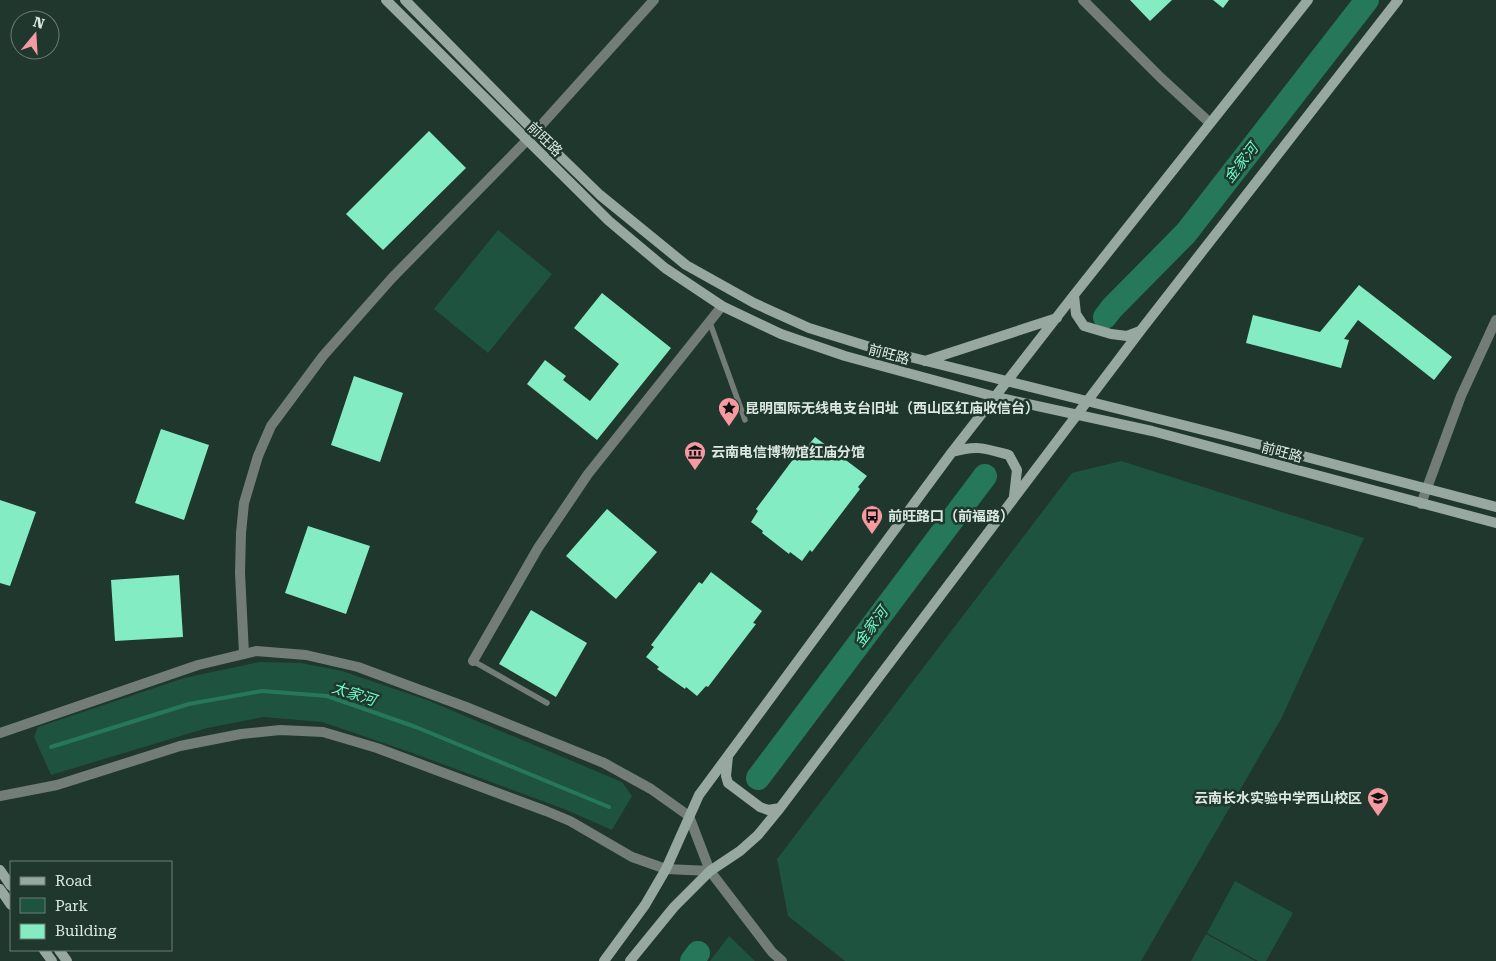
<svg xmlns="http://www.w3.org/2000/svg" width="1496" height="961" font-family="'Roboto Serif','Noto Sans SC',serif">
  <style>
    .green { fill: #1d533f }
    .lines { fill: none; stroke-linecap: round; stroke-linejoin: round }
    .stream { stroke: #26785b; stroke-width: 4 }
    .river { stroke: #26785b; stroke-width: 24 }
    .building { fill: #84ecc2 }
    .lane { stroke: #727d78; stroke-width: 5.5 }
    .street { stroke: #727d78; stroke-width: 10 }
    .secondary { stroke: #97a8a0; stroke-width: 10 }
    .labels { text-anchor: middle; stroke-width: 5; stroke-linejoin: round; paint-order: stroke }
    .street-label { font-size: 14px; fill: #dbe9e2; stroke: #20372d }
    .poi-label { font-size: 14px; font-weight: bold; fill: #dbe9e2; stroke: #20372d; text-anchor: start }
    .water-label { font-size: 15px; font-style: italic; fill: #6dfac5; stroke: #20372d }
  </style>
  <rect width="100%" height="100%" fill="#20372d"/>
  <path class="green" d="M498,230L552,274L488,353L434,309Z
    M1121,461L1364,538L1281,719L1141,961H845L788,916L777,859L1072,473Z
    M260,662L301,663L342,671L427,700L622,782L632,796L612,830L564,809L407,751L322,722L263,717L207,728L51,775L34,737L38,727L184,678Z
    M1235,881L1293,913L1266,961H1258L1207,933Z
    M1206,934L1255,961H1191Z
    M729,936L755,961H710Z"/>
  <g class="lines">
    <path class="stream" d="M51,747L189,704L262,691L327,696L416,727L609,807"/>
    <path class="river" d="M1105,317L1112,308L1186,233L1367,0
      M758,778L985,476
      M692,961L698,953"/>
  </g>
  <path class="building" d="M1130,0H1172L1150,21Z
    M1213,0H1229L1223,8Z
    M429,131L466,168L383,250L346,214Z
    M1359,285L1452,357L1434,380L1358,320L1344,339L1349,340L1341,368L1246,343L1253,315L1320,332Z
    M602,293L671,348L597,440L527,384L545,360L566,376L563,380L590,401L619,364L574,328Z
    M354,376L403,393L380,462L331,445Z
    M161,429L209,445L184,520L135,503Z
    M815,437L867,476L858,487L860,489L812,552L810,550L802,561L790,552L789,554L762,533L763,531L751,522L758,511L756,509L803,446L806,448Z
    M0,500L36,512L10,586L0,583Z
    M607,509L657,552L616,599L566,556Z
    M308,526L370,546L346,614L285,593Z
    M711,572L762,611L753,623L756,624L708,687L706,686L697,696L686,687L685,689L657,669L659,667L646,657L654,647L651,645L699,582L702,584Z
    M179,575L183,637L115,641L111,580Z
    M531,610L587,643L556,697L499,664Z"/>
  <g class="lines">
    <path class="lane" d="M710,323L745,420
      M473,661L547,703"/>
    <path class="street" d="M1083,0L1161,78L1210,123
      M1421,504L1461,396L1496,320
      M244,654L240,573L241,533L244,503L258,456L271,426L323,356L392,278L535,132L654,0
      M473,661L538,548L588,474L722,306
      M0,733L198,665L256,651L306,655L358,667L466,707L604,763L651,789L689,816L710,871L772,952L782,961
      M0,796L57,785L180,746L241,734L280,730L323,732L377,748L546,811L570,821L632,857L666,869L710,871"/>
    <path class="secondary" d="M386,0L609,221L665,268L722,306L781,334L845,356L996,397L1152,431L1496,523
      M405,0L535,132L600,195L686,265L754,303L809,328L870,347L1227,436L1496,507
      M1074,295L1076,314L1084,326L1111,334L1127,336L1140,331
      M925,361L1057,318
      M952,452C977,445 984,448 1009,455L1017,470L1014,496
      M728,756L726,776L728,783L760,807L768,810L780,808
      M0,870L11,886
      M0,889L11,905
      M44,950L52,961
      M59,950L67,961
      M604,961L645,905L666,869L699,795L952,452L1074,295L1308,0
      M630,961L674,907L710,871L740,851L758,835L780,808L1141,330L1398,0"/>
  </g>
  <defs>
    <g id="sight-pin" transform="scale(1.125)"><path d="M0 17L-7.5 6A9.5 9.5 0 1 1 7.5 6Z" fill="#f49aa0" stroke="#20372d"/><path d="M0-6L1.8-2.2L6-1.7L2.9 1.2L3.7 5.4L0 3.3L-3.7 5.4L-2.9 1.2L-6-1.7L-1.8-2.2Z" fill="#111"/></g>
    <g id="museum-pin" transform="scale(1.125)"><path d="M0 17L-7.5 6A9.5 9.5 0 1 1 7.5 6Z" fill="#f49aa0" stroke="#20372d"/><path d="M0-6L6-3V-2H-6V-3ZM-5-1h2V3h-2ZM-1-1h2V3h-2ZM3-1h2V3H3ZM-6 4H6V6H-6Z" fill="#111"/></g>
    <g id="bus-pin" transform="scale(1.125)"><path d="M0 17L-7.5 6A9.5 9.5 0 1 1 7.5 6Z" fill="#f49aa0" stroke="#20372d"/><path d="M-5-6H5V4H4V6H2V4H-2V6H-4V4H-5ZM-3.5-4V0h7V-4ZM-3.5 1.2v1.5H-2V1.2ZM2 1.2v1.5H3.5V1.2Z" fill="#111"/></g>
    <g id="school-pin" transform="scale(1.125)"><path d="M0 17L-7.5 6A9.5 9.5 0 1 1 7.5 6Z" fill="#f49aa0" stroke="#20372d"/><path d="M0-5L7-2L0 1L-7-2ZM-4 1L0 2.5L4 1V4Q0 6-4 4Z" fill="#111"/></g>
  </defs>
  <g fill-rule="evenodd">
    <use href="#sight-pin" x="729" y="408"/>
    <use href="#museum-pin" x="695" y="452"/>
    <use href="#bus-pin" x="872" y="516"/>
    <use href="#school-pin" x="1378" y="798"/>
  </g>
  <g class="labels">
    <g class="street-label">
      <text transform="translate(545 139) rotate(44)" y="5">前旺路</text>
      <text transform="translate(889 354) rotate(15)" y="5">前旺路</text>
      <text transform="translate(1282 452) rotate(15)" y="5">前旺路</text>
    </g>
    <g class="poi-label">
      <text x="745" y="413">昆明国际无线电支台旧址（西山区红庙收信台）</text>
      <text x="711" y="457">云南电信博物馆红庙分馆</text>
      <text x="888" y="521">前旺路口（前福路）</text>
      <text x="1362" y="803" text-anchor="end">云南长水实验中学西山校区</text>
    </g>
    <g class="water-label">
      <text transform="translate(1241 163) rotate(-52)" y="5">金家河</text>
      <text transform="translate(871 627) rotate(-53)" y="5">金家河</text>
      <text transform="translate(354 694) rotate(18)" y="5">太家河</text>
    </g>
  </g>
  <rect x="10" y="861" width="162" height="90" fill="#20372d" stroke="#6b7e75"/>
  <rect x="20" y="877" width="25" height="8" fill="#97a8a0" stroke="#6b7e75"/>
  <text x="55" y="886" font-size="15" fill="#dbe9e2">Road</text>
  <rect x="20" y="898" width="25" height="15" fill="#1d533f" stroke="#6b7e75"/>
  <text x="55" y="911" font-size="15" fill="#dbe9e2">Park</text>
  <rect x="20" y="924" width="25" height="15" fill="#84ecc2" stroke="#6b7e75"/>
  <text x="55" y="936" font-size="15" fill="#dbe9e2">Building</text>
  <g transform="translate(35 35) rotate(18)"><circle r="24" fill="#20372d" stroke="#6b7e75"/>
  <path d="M0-4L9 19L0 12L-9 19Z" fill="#f49aa0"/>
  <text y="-8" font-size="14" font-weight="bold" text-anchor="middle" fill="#dbe9e2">N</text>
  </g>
</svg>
